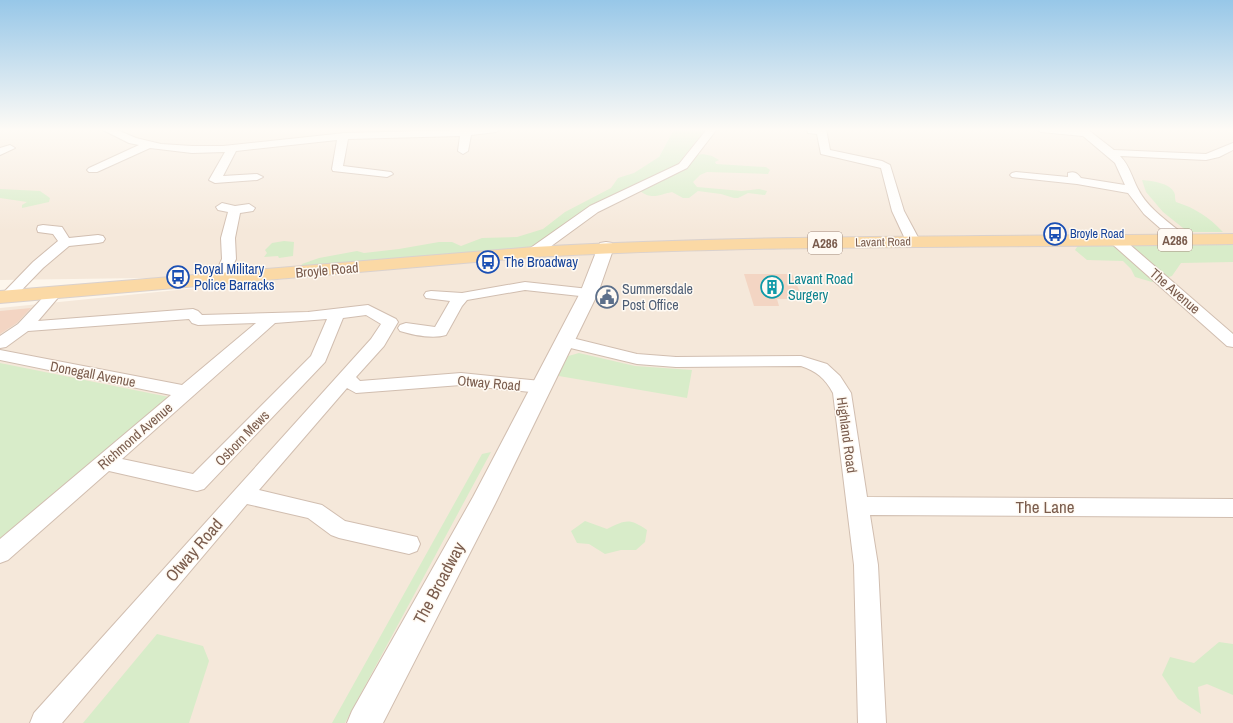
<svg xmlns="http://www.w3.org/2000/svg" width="1233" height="723" font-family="'Archivo Narrow',sans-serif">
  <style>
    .residential { fill: #f5e8da }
    .green { fill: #d8ecc9 }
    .building { fill: #f3d5c3 }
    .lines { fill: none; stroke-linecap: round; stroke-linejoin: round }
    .minor-casing { stroke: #d1beb0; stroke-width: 2 }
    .tertiary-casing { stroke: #d1beb0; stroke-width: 2 }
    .primary-casing { stroke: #dad1cd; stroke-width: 2 }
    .minor { fill: #fff; fill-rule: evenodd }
    .tertiary { fill: #fff; fill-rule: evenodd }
    .primary { fill: #fbd9a5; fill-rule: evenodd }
    .labels { text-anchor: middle; stroke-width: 3; stroke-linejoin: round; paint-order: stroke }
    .far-transit-label { font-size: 12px; fill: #164399; stroke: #fffaf3; text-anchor: start }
    .far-street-label { font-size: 12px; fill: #7a5c4d; stroke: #fffaf3 }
    .shield { fill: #fffaf3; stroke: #a28b7f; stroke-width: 1 }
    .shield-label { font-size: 13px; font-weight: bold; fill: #7a5c4d }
    .transit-label { font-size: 14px; fill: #164399; stroke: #fffaf3; text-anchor: start }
    .street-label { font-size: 14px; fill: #7a5c4d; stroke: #fffaf3 }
    .culture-label { font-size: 14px; fill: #0d838f; stroke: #fffaf3; text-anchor: start }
    .service-label { font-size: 14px; fill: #4e5e75; stroke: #fffaf3; text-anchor: start }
    .near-street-label { font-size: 17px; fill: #7a5c4d; stroke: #fffaf3 }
  </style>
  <rect width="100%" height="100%" fill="#fdf6ec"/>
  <path class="residential" d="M0,129H674L659,157L678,164L593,208L535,249L218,277L0,280Z
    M715,129H1233V723H0V308L534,254L596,210L666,177Z"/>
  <path class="green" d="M674,129H706L678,164L679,166L593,208L535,249L299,270L302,264L319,258L357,251L364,253L399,249L439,242H452L461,246L482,238L517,237L543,229L565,212L611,188L618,178L634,173L659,157Z
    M703,154L712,156L719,160L715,162L716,164L766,167L770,170L768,174L707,172L700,175L693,182L697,187L742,191L759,189L767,191L765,195L748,193L738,198H734L721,194L698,191L689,198H683L672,192C658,195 652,200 640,191L687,167L697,155Z
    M1142,180C1152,181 1173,183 1175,195C1175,197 1175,200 1176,202C1195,208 1209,217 1223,232H1188L1163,212L1146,192Z
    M0,189L40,191L50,198L49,202L22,208V205L27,202L0,198Z
    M284,241L294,242L293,256L279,258L278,256L264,257L267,253L265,250L272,243Z
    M1233,242V262L1181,263L1172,276L1152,282L1135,277L1131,269L1123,261L1087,260L1075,250L1079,244Z
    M579,353L635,366L692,370L687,398L553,375L561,358Z
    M0,363L169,397L0,542Z
    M491,452L345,723H332L482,454Z
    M585,521L607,529C626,520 629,518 647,530L645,542L636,550H621L605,554L589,544L577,543L571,531Z
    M157,634L203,646L209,661L189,723H83Z
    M1219,642L1233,644V695L1207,684L1198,687L1201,714L1178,699L1162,675L1170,657L1194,663Z"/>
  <path class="building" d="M744,274H792L803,299H777L779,306H754Z
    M31,308L17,323L0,334V311Z"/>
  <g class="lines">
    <g class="minor-casing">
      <path id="minor" d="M101,129H115L136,138L161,144L192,146H223L345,133L501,129L496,132L471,135L468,151L463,154L458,151L460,136L348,139L343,166L391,172L393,174L387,177L333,171L332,169L337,140L236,151L223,176L257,174L263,177L257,180L215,183L209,180L225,152L192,153L150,148L97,172H89L87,170L89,168L139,145L129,143Z
        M707,129H717L687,168L598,212L539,255H529L527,252L529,249L590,206L679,164Z
        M807,129H826L830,150L882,161L890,165L904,211L920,241L918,244H908L906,241L892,211L881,168L821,154L817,134L808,133Z
        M1036,129H1087L1114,150L1206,154L1233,143V150L1219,157L1206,160L1120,156C1130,166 1132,178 1138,189C1148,209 1170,223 1187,237L1189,240L1187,243H1177L1144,214L1128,193L1077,184L1012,177L1010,175L1012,173L1016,172L1068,177V173C1075,171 1077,173 1081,178L1125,185L1115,163L1083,136L1041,132Z
        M10,145L15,148L0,155V148Z
        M222,203L235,206L249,204L255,208L253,211L240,213L235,238L236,259L225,282H215L213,279L222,259L221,238L228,212L218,210L216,207Z
        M43,225L62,227L69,238L98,235L103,236L105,239L103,242L98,243L69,246L43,268L12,300H2L0,296L2,294L33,262L58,241L53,234L38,232L37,229L38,226Z
        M1116,236L1121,237L1233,334V347L1227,346L1111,243L1109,240L1111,237Z
        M525,282L589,289L594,290L596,293L594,296L589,297L525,290L467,300L462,306L446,335C433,339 413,335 400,331L398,328L400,325L406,323L435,327L450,301L426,298L424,295L426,292L431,291L462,293Z
        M55,289L60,290L62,293L38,321L193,309L198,311L202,315L308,312L368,305L396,319L398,322L384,346L356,377L360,381L461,373L541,381L547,383L550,387L547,391L541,393L461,385L356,393L347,388L259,490L322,505L345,521L417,537L420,544L417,551L409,554L339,538L331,535L308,518L247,504L62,723H30L34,713L371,339L381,324L366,315L343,318L325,362L204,489L197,491L109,471L8,560L0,563V539L171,395L0,360V350L182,385L256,323L198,325L192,323L189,319L28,331L6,347L0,348V336L18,324L50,290ZM327,319L311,356L193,474L122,459L275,323Z
        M564,336L637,354L676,357L801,356L827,364L840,376L851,393L867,497L1233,499V517L870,515L878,565L886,723H858L854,565L833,393C825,378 816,371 801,366L676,367L637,364L558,345L556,341L558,337Z"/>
    </g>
    <g class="tertiary-casing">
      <path id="tertiary" d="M606,242L612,243L614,247L598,293L495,504L383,723H347L352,711L473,497L580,293L598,247L600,243Z"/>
    </g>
    <g class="primary-casing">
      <path id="primary" d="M1233,234V244C1000,248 767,244 534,257L0,303V291L534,247C767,234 1000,237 1233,234Z"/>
    </g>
    <use href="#minor" class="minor"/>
    <use href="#tertiary" class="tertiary"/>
    <use href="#primary" class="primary"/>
  </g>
  <linearGradient id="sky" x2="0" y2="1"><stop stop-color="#97c7e8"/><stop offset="0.56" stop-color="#fefbf6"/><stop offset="1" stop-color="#fefbf6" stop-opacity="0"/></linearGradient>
  <rect width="1233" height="231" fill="url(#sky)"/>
  <defs>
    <g id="bus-ring" transform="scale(1.15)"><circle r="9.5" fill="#fffaf3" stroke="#1a4fb4" stroke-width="1.5"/><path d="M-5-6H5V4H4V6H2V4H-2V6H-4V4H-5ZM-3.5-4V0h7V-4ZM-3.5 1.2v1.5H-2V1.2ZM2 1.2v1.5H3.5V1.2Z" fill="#1a4fb4"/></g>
    <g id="building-ring" transform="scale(1.15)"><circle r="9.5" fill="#fffaf3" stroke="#0f9aa8" stroke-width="1.5"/><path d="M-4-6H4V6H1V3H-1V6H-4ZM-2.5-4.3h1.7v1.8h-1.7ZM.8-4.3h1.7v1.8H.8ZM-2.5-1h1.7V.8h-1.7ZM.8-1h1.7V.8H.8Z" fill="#0f9aa8"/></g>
    <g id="civic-ring" transform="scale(1.15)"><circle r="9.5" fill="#fffaf3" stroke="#5c6f8a" stroke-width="1.5"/><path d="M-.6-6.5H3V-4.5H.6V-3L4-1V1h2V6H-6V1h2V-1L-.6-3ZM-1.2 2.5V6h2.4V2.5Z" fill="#5c6f8a"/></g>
  </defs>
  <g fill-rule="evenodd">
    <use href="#bus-ring" x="1055" y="234"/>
    <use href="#bus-ring" x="488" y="262"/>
    <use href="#bus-ring" x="178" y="277"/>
    <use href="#building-ring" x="772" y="287"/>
    <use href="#civic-ring" x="607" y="297"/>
  </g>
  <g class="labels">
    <g class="far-transit-label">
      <text x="1070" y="238">Broyle Road</text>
    </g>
    <g class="far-street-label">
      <text transform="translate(883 242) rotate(-1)" y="4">Lavant Road</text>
    </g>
    <g class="shield">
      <rect x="1158" y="229" width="34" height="22" rx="3"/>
      <rect x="808" y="232" width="34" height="22" rx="3"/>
    </g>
    <g class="shield-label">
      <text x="1175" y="245">A286</text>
      <text x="825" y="248">A286</text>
    </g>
    <g class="transit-label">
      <text x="504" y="267">The Broadway</text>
      <text x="194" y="274">Royal Military<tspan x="194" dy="16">Police Barracks</tspan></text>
    </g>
    <g class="street-label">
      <text transform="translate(327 270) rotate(-5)" y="5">Broyle Road</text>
      <text transform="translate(1175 291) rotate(41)" y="5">The Avenue</text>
      <text transform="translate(93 374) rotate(11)" y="5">Donegall Avenue</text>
      <text transform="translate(489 383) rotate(5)" y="5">Otway Road</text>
      <text transform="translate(847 435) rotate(82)" y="5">Highland Road</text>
      <text transform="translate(135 436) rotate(-41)" y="5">Richmond Avenue</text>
      <text transform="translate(242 438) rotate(-46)" y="5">Osborn Mews</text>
    </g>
    <g class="culture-label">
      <text x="788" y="284">Lavant Road<tspan x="788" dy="16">Surgery</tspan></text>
    </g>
    <g class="service-label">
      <text x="622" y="294">Summersdale<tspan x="622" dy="16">Post Office</tspan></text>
    </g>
    <g class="near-street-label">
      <text x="1045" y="513">The Lane</text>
      <text transform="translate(194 550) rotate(-49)" y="6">Otway Road</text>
      <text transform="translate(439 583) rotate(-62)" y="6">The Broadway</text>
    </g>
  </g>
</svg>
